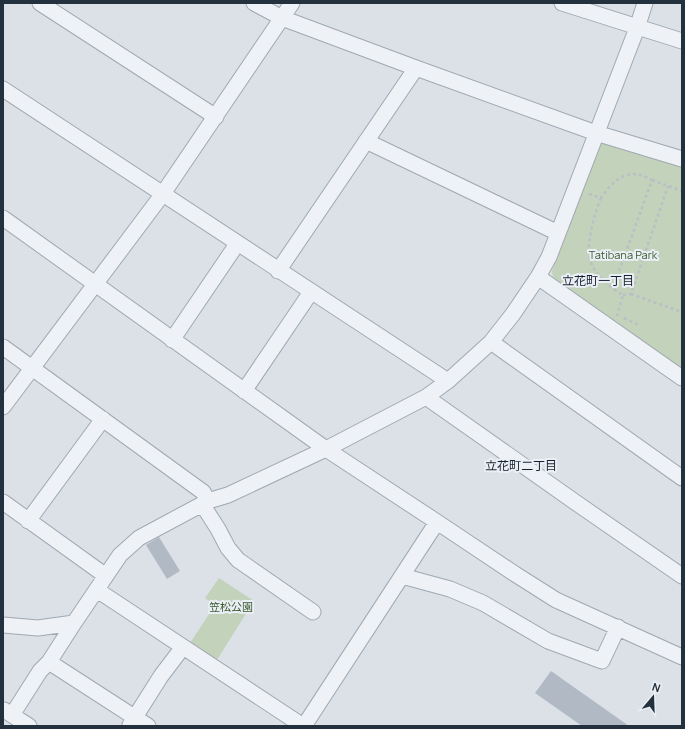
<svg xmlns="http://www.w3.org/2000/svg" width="685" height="729" font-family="Manrope,'Noto Sans JP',sans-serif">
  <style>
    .green { fill: #c3d2bb }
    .building { fill: #b1bac4 }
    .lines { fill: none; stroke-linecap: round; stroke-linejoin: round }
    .minor-casing { stroke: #a0a8b1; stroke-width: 17 }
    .path { stroke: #b9bfc5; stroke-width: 2.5; stroke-dasharray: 3 3; stroke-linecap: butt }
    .minor { stroke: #eef1f5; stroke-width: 15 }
    .labels { text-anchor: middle; stroke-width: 4; stroke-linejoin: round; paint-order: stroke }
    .park-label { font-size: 11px; fill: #3c5b2f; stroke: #eaeff5 }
    .neighbourhood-label { font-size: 12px; fill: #16212e; stroke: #eaeff5 }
  </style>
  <rect width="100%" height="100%" fill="#dbe1e7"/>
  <path class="green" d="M606,142L682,165V369L553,278L552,271L601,144Z
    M219,578L254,601L215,663L188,646L215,605L205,598Z"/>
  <path class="building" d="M159,537L180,571L167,579L146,545Z
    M551,671L629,726H582L535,693Z"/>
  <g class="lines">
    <g class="minor-casing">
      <path id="minor" d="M40,3L216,117
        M254,3L282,18L416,68L596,133L682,159
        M562,3L682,41
        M3,89L448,381
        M366,141L558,233
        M3,218L326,449L437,522L515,574L556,600L682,657
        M278,271L416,68
        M538,277L682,378
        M172,340L237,244
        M491,342L682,478
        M3,347L203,492L208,501
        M244,391L311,292
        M426,397L575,502L682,576
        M3,407L162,195L292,3
        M3,502L106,576
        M202,504L218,529L228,548L238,560L313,612
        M28,521L103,419
        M402,576L450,589L483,603L548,641L602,661L618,627
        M97,590L303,726
        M3,625L38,628L74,623L120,555L139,538L208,501L228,495L326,449L426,397L448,381L491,342L513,314L538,277L549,257L637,28L645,3
        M49,662L148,726
        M4,710L29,726
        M12,715L40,671L49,662L74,623
        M130,725L161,676L183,647
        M304,726L437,522"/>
    </g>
    <path class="path" d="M652,180L682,191
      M589,194L601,198C614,179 629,166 652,180L613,288
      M601,198C594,214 584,249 592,265C598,277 611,288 623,295L617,316
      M631,294L682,312
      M623,295L631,294L668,186
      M624,318L639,325"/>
    <use href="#minor" class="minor"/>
  </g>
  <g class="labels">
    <g class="park-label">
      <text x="623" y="259">Tatibana Park</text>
      <text x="231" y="611">笠松公園</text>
    </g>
    <g class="neighbourhood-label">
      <text x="598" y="285">立花町一丁目</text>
      <text x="521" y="470">立花町二丁目</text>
    </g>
  </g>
  <rect width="685" height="729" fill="none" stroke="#23303e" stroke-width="8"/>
  <g transform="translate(653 697) rotate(19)" stroke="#eaeff5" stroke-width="3" paint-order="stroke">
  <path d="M0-3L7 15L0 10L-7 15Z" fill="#23303e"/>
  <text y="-6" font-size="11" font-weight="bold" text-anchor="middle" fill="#23303e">N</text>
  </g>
</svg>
